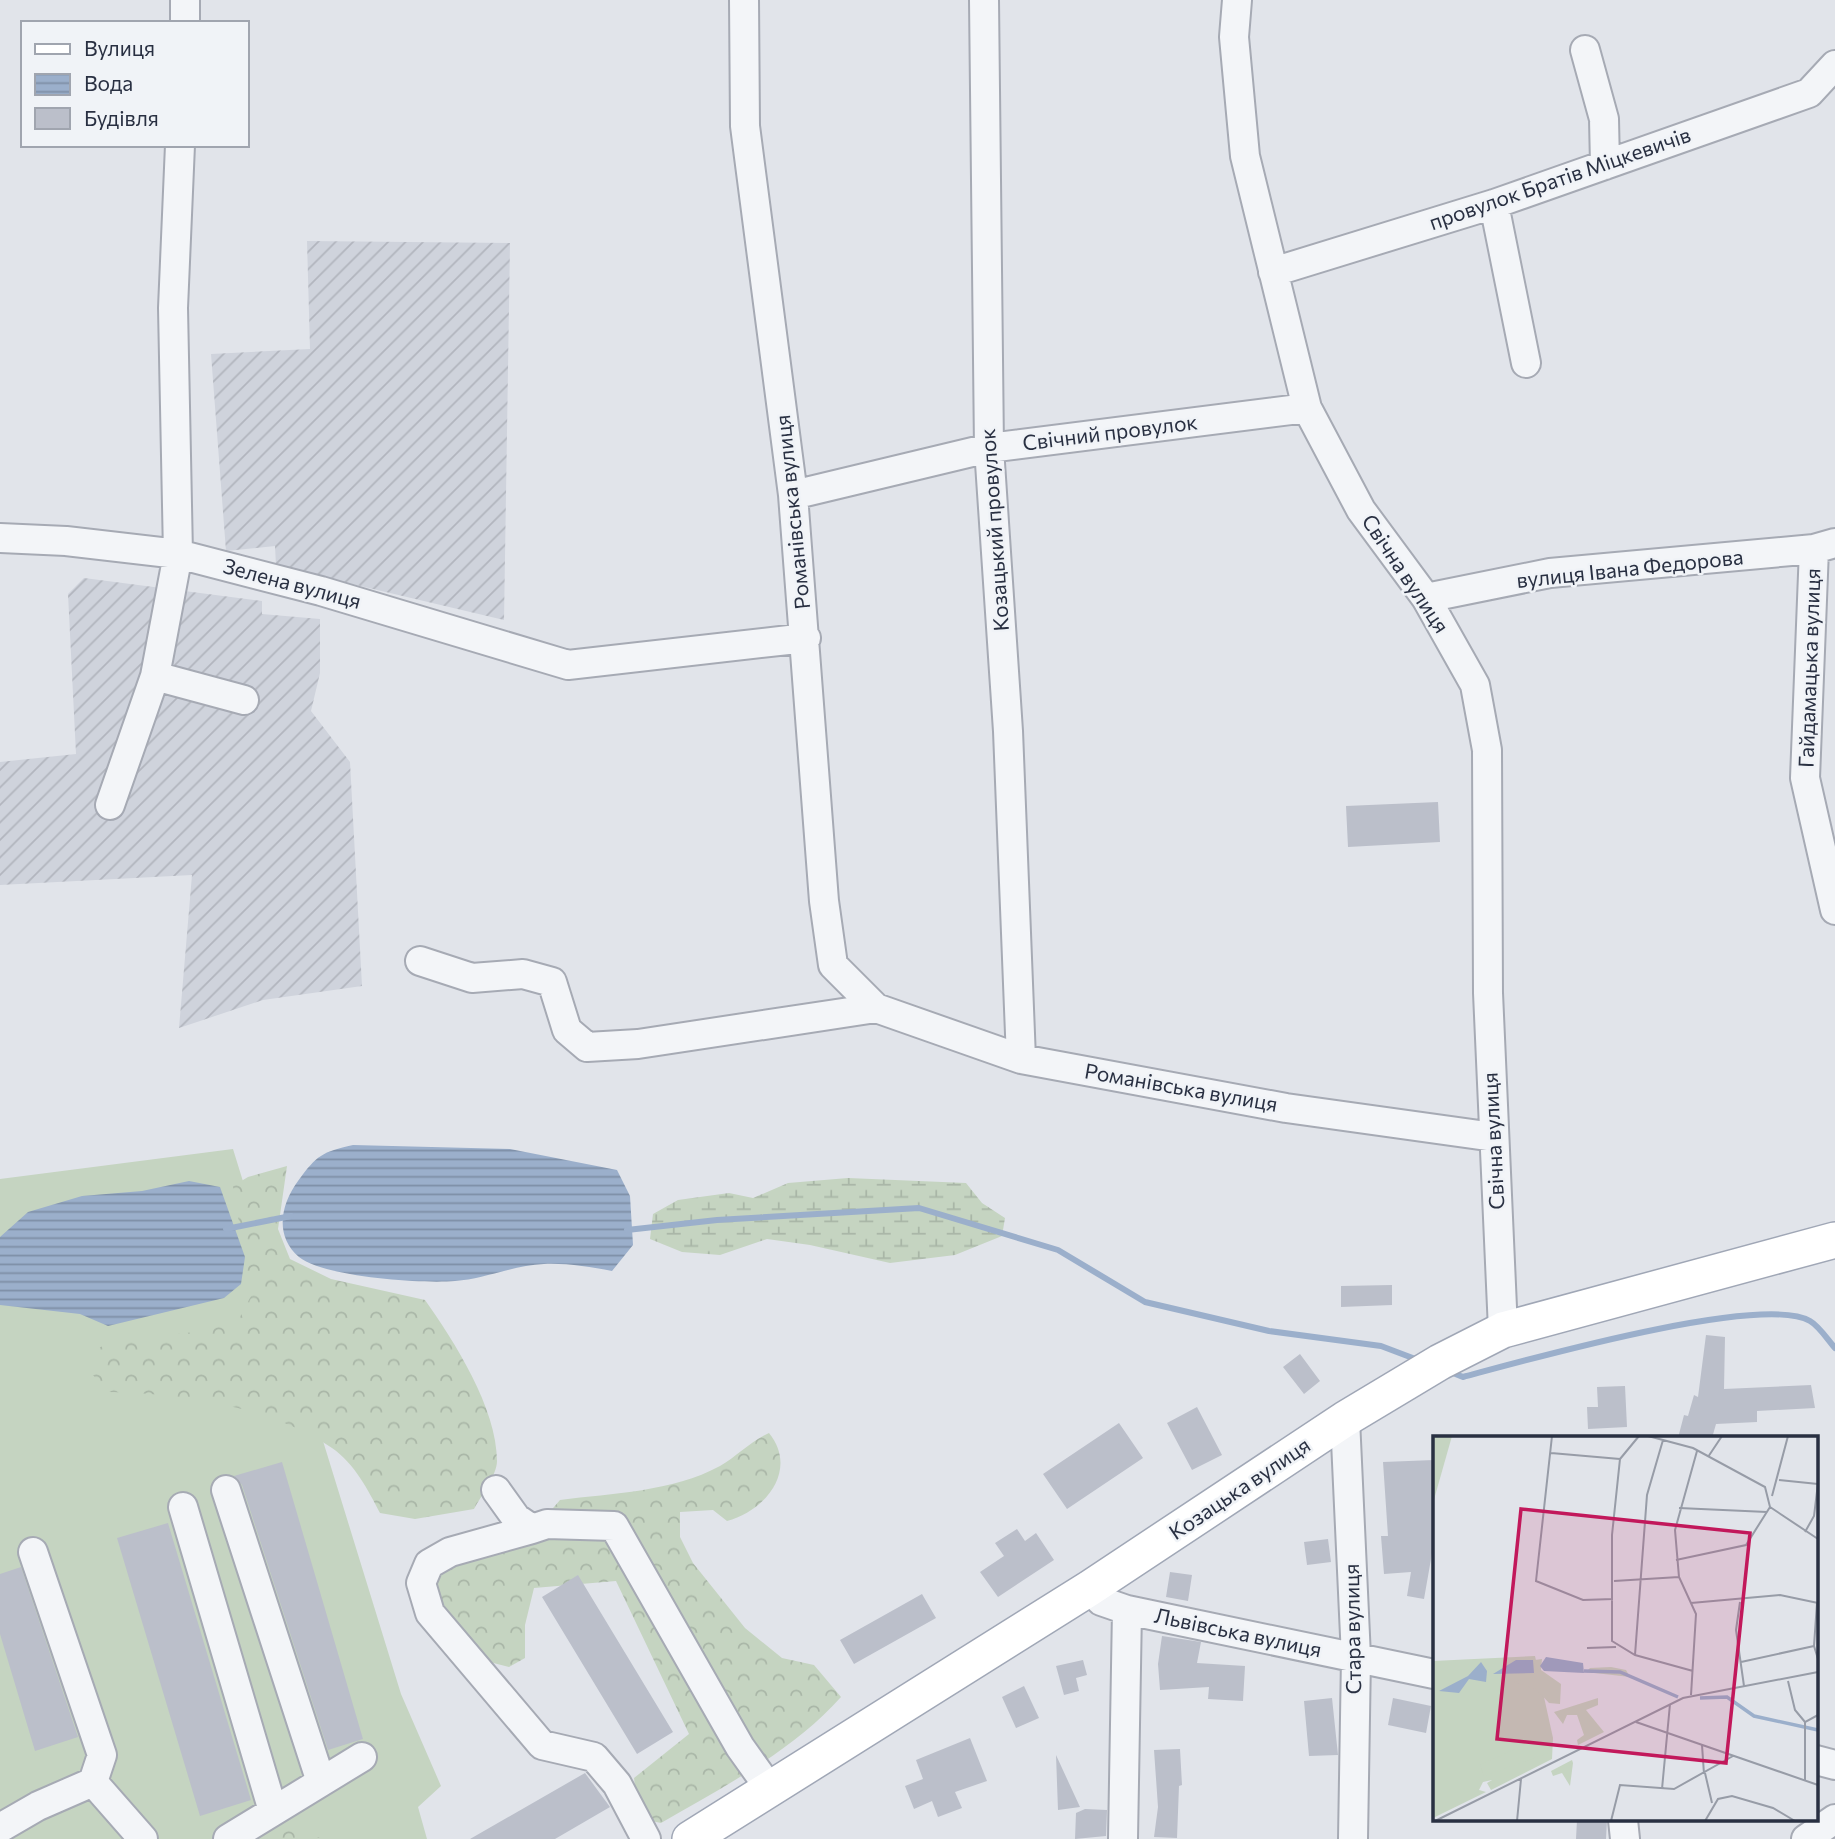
<svg xmlns="http://www.w3.org/2000/svg" width="1835" height="1839" font-family="Commissioner,sans-serif">
  <style>
    .industrial { fill: url(#industrial-furrows) }
    .grass { fill: #c5d4c1 }
    .forest { fill: url(#forest-crowns) }
    .wetland { fill: url(#wetland-marsh) }
    .water { fill: url(#water-rules) }
    .lines { fill: none; stroke-linecap: round; stroke-linejoin: round }
    .stream { stroke: #9bafcb; stroke-width: 6 }
    .building { fill: #bbbfca }
    .minor-casing { stroke: #a6aab4; stroke-width: 32 }
    .major-casing { stroke: #a0a7b6; stroke-width: 38 }
    .minor { stroke: #f3f5f8; stroke-width: 28 }
    .major { stroke: #fff; stroke-width: 35 }
    .labels { text-anchor: middle; stroke-width: 5; stroke-linejoin: round; paint-order: stroke }
    .street-label { font-size: 21px; fill: #293042; stroke: #f0f3f7 }
    .inset-river { fill: none; stroke: #9bafcb; stroke-width: 3.5 }
    .inset-road { fill: none; stroke: #979ca7; stroke-width: 2 }
    .view { fill: #c2185b; fill-opacity: 0.15; stroke: #c2185b; stroke-width: 3.5 }
    .inset-edge { fill: none; stroke: #293042; stroke-width: 3.5 }
  </style>
  <defs>
    <pattern id="industrial-furrows" width="10" height="10" patternUnits="userSpaceOnUse" patternTransform="scale(1.75)"><rect width="10" height="10" fill="#cfd3dc"/><path d="M-1 1l2-2M0 10L10 0M9 11l2-2" fill="none" stroke="#b2b5be"/></pattern>
    <pattern id="forest-crowns" width="20" height="18" patternUnits="userSpaceOnUse" patternTransform="scale(1.75)"><rect width="20" height="18" fill="#c5d4c1"/><path d="M2 6a3 3 0 1 1 6 0M12 15a3 3 0 1 1 6 0" fill="none" stroke="#a9b6a7"/></pattern>
    <pattern id="wetland-marsh" width="20" height="14" patternUnits="userSpaceOnUse" patternTransform="scale(1.75)"><rect width="20" height="14" fill="#c5d4c1"/><path d="M1 5h8M5 5V1M11 12h8M15 12V8" fill="none" stroke="#a9b6a7"/></pattern>
    <pattern id="water-rules" width="6" height="5" patternUnits="userSpaceOnUse" patternTransform="scale(1.75)"><rect width="6" height="5" fill="#9bafcb"/><path d="M0 2.5h6" fill="none" stroke="#7e8fa6"/></pattern>
  </defs>
  <rect width="100%" height="100%" fill="#e1e4ea"/>
  <path class="industrial" d="M307,241L510,243L504,620L276,566L275,546L226,551L211,354L310,349Z
    M84,578L262,601V614L320,619V673L311,711L350,762L362,986L263,1000L179,1028L192,875L0,885V762L76,754L68,594Z"/>
  <path class="grass" d="M233,1149L401,1694L441,1786L418,1807L427,1839H0V1179Z"/>
  <path class="forest" d="M287,1166L278,1229L290,1259L331,1279L425,1300C454,1341 497,1408 497,1461C497,1475 481,1496 474,1509L415,1519L380,1513C368,1490 355,1464 332,1448C274,1407 179,1393 109,1392L90,1372L89,1352L112,1342L194,1332L240,1317L251,1296L233,1186L248,1177Z
    M769,1433C799,1470 765,1511 727,1521L713,1510L680,1512V1537L693,1563L745,1628L782,1658L814,1665L841,1697C793,1751 723,1787 661,1823L647,1820L636,1796L634,1778L689,1734L616,1581L534,1588L525,1625V1658L509,1667L470,1657L453,1638L431,1578L460,1555L547,1515L560,1500C613,1493 672,1492 720,1466C737,1456 751,1441 769,1433Z
    M281,1823L323,1839H256Z"/>
  <path class="wetland" d="M848,1178L966,1183L982,1203L1005,1218L1002,1236L955,1255L890,1263L810,1245L767,1239L720,1255L682,1252L650,1239L653,1214L678,1200L729,1193L753,1198L788,1183Z"/>
  <path class="water" d="M353,1145L510,1149L617,1170L630,1196L633,1245L612,1271C590,1267 566,1263 544,1264C514,1265 485,1279 455,1281C422,1284 324,1277 299,1257C274,1236 281,1204 298,1181C317,1155 322,1152 353,1145Z
    M189,1181L220,1187L245,1257L241,1284L224,1298L108,1326L80,1314L0,1305V1237L28,1212L82,1196L142,1191Z"/>
  <g class="lines">
    <path class="stream" d="M226,1229L291,1216
      M627,1230L717,1220L919,1208L1058,1250L1145,1302L1269,1331L1381,1346L1418,1360
      M1448,1371L1463,1377C1523,1361 1762,1293 1810,1321C1819,1326 1828,1340 1835,1348"/>
  </g>
  <path class="building" d="M1438,802L1440,842L1348,847L1346,806Z
    M1392,1285V1305L1341,1307V1286Z
    M1706,1335L1725,1337L1724,1389L1811,1385L1815,1408L1757,1411V1422L1716,1424L1712,1438H1678L1684,1415L1688,1416L1694,1395L1698,1397Z
    M1300,1354L1320,1381L1304,1394L1283,1367Z
    M1625,1386L1627,1427L1588,1429L1587,1407H1598L1597,1387Z
    M1197,1407L1222,1455L1192,1470L1167,1423Z
    M1119,1423L1143,1458L1067,1509L1043,1474Z
    M1434,1460V1542L1424,1599L1407,1596L1411,1572L1384,1574L1381,1536H1388L1383,1462Z
    M282,1462L363,1739L328,1750L242,1485L234,1476Z
    M168,1523L251,1800L200,1816L117,1538Z
    M1017,1529L1025,1541L1036,1533L1054,1560L998,1597L980,1572L1004,1556L995,1543Z
    M1328,1539L1331,1562L1307,1565L1304,1542Z
    M21,1567L78,1737L35,1751L0,1634V1574Z
    M1170,1572L1192,1575L1188,1601L1166,1597Z
    M578,1575L673,1732L637,1754L542,1597Z
    M922,1594L936,1618L854,1664L840,1640Z
    M1162,1636L1201,1642L1197,1663L1245,1666L1243,1701L1208,1699L1209,1687L1160,1690L1158,1664Z
    M1083,1660L1087,1675L1076,1678L1079,1691L1064,1695L1056,1666Z
    M1024,1686L1039,1718L1016,1728L1002,1697Z
    M1332,1698L1338,1755L1309,1756L1304,1701Z
    M1393,1698L1431,1706L1426,1733L1388,1725Z
    M970,1738L987,1781L955,1792L962,1808L938,1817L932,1801L914,1809L905,1786L923,1779L916,1760Z
    M1180,1749L1182,1785L1179,1786L1177,1838L1154,1837L1158,1807L1154,1750Z
    M1056,1755L1080,1807L1058,1810Z
    M585,1773L610,1807L555,1839H470Z
    M1085,1809L1107,1810L1106,1836L1075,1839L1076,1813Z
    M1577,1820H1607L1606,1839H1576Z"/>
  <g class="lines">
    <g class="minor-casing">
      <path id="minor" d="M185,0V23
        M744,0L745,126L793,495L824,901L833,965L876,1008L1021,1059L1286,1108L1494,1137
        M984,0L989,448L1008,731L1021,1059
        M1237,0L1234,37L1245,156L1307,408L1361,510L1426,598L1475,685L1487,750L1488,993L1503,1330
        M1585,50L1604,119L1605,165
        M180,145L173,308L178,554L321,591L568,665L806,638
        M1494,204L1526,363
        M1273,272L1494,204L1809,93L1835,65
        M793,495L989,448L1307,408
        M0,538L66,541L178,554L155,676L110,805
        M1814,549L1805,778L1835,910
        M1426,598L1550,573L1814,549L1835,543
        M155,676L244,700
        M420,961L472,978L523,974L552,982L567,1030L587,1047L638,1044L876,1008
        M1345,1419L1356,1657L1353,1839
        M226,1490L321,1782
        M496,1490L516,1518L532,1529L547,1524L614,1526L740,1747L770,1789
        M183,1507L273,1811
        M532,1529L450,1552L429,1564L421,1583L430,1613L542,1745L594,1757L617,1784L646,1839
        M1090,1588L1101,1601L1127,1610L1434,1674
        M1816,1760L1835,1765
        M93,1782L143,1839
        M1623,1820L1625,1839
        M0,1828L38,1806L93,1782L102,1755L33,1552
        M228,1839L362,1757
        M1123,1839L1127,1610
        M1806,1839L1835,1819"/>
    </g>
    <g class="major-casing">
      <path id="major" d="M690,1839L1090,1588L1345,1419L1440,1362L1503,1330L1835,1240"/>
    </g>
    <use href="#minor" class="minor"/>
    <use href="#major" class="major"/>
  </g>
  <g class="labels">
    <g class="street-label">
      <text transform="translate(1560 179) rotate(-19)" y="7">провулок Братів Міцкевичів</text>
      <text transform="translate(1110 433) rotate(-7)" y="7">Свічний провулок</text>
      <text transform="translate(793 512) rotate(-96)" y="7">Романівська вулиця</text>
      <text transform="translate(995 530) rotate(-94)" y="7">Козацький провулок</text>
      <text transform="translate(1630 569) rotate(-6)" y="7">вулиця Івана Федорова</text>
      <text transform="translate(1405 574) rotate(56)" y="7">Свічна вулиця</text>
      <text transform="translate(292 584) rotate(15)" y="7">Зелена вулиця</text>
      <text transform="translate(1810 668) rotate(-88)" y="7">Гайдамацька вулиця</text>
      <text transform="translate(1181 1088) rotate(10)" y="7">Романівська вулиця</text>
      <text transform="translate(1494 1141) rotate(-93)" y="7">Свічна вулиця</text>
      <text transform="translate(1240 1489) rotate(-34)" y="7">Козацька вулиця</text>
      <text transform="translate(1353 1629) rotate(-91)" y="7">Стара вулиця</text>
      <text transform="translate(1238 1633) rotate(12)" y="7">Львівська вулиця</text>
    </g>
  </g>
  <g transform="translate(1433 1436)">
    <rect width="385" height="385" fill="#e1e4ea"/>
    <path d="M102,220L120,302L119,323L58,354L54,347L59,344L50,346L46,354L53,356L0,382V225Z" fill="#c5d4c1"/>
    <path d="M109,223L108,234L128,248L127,268L116,267L103,253L81,246L101,241L102,224ZM165,262V269L153,274L171,296L145,309L144,304L151,299L144,279H134L130,288L121,276ZM99,305L115,317L51,340L47,329ZM139,324L140,327L137,350L129,337L120,340L118,335Z" fill="#c5d4c1"/>
    <path d="M178,231L193,234L197,241L153,236L157,232Z" fill="#c5d4c1"/>
    <path d="M0,0H19L0,67Z" fill="#c5d4c1"/>
    <path d="M113,221L150,227L151,237L111,235L107,230ZM83,224H100L101,237L60,238ZM48,226L54,235L53,246L36,243L26,257L6,255L35,240Z" fill="#9bafcb"/>
    <path class="inset-river" d="M151,235L187,236L245,261M267,262L294,261L321,280L385,294"/>
    <path class="inset-road" d="M119,0L103,145L150,164L180,163M206,0L187,23L179,99V205L202,219L260,235M215,0L260,12L332,51L337,71L385,103M118,17L187,23M275,21L289,0M346,44L385,48M339,60L355,0M246,72L334,76M372,96L381,80L385,47M243,124L313,109L337,71M181,145L246,141M307,166L303,194L311,250M258,167L347,159L385,167M384,167L381,210L385,223M154,212L183,211M202,219L214,59L230,4M308,226L381,210M355,245L362,274L372,286M258,259L263,178L246,141L242,94L264,15M203,286L385,349M269,309L271,338M272,337L279,367M372,344V286L385,279M229,353L237,268M2,385L250,262L385,236M84,385L88,343M178,385L187,349L241,353L300,320M272,385L285,363L299,360L340,372L362,385"/>
    <path class="view" d="M88,73L317,97L293,327L64,303Z"/>
    <rect width="385" height="385" class="inset-edge"/>
  </g>
  <rect x="21" y="21" width="228" height="126" fill="#f0f3f7" stroke="#a0a5af" stroke-width="2"/>
  <rect x="35" y="44" width="35" height="10" fill="#ffffff" stroke="#a0a5af" stroke-width="2"/>
  <text x="84" y="56" font-size="21" fill="#293042">Вулиця</text>
  <rect x="35" y="74" width="35" height="21" fill="url(#water-rules)" stroke="#a0a5af" stroke-width="2"/>
  <text x="84" y="91" font-size="21" fill="#293042">Вода</text>
  <rect x="35" y="108" width="35" height="21" fill="#bbbfca" stroke="#a0a5af" stroke-width="2"/>
  <text x="84" y="126" font-size="21" fill="#293042">Будівля</text>
</svg>
